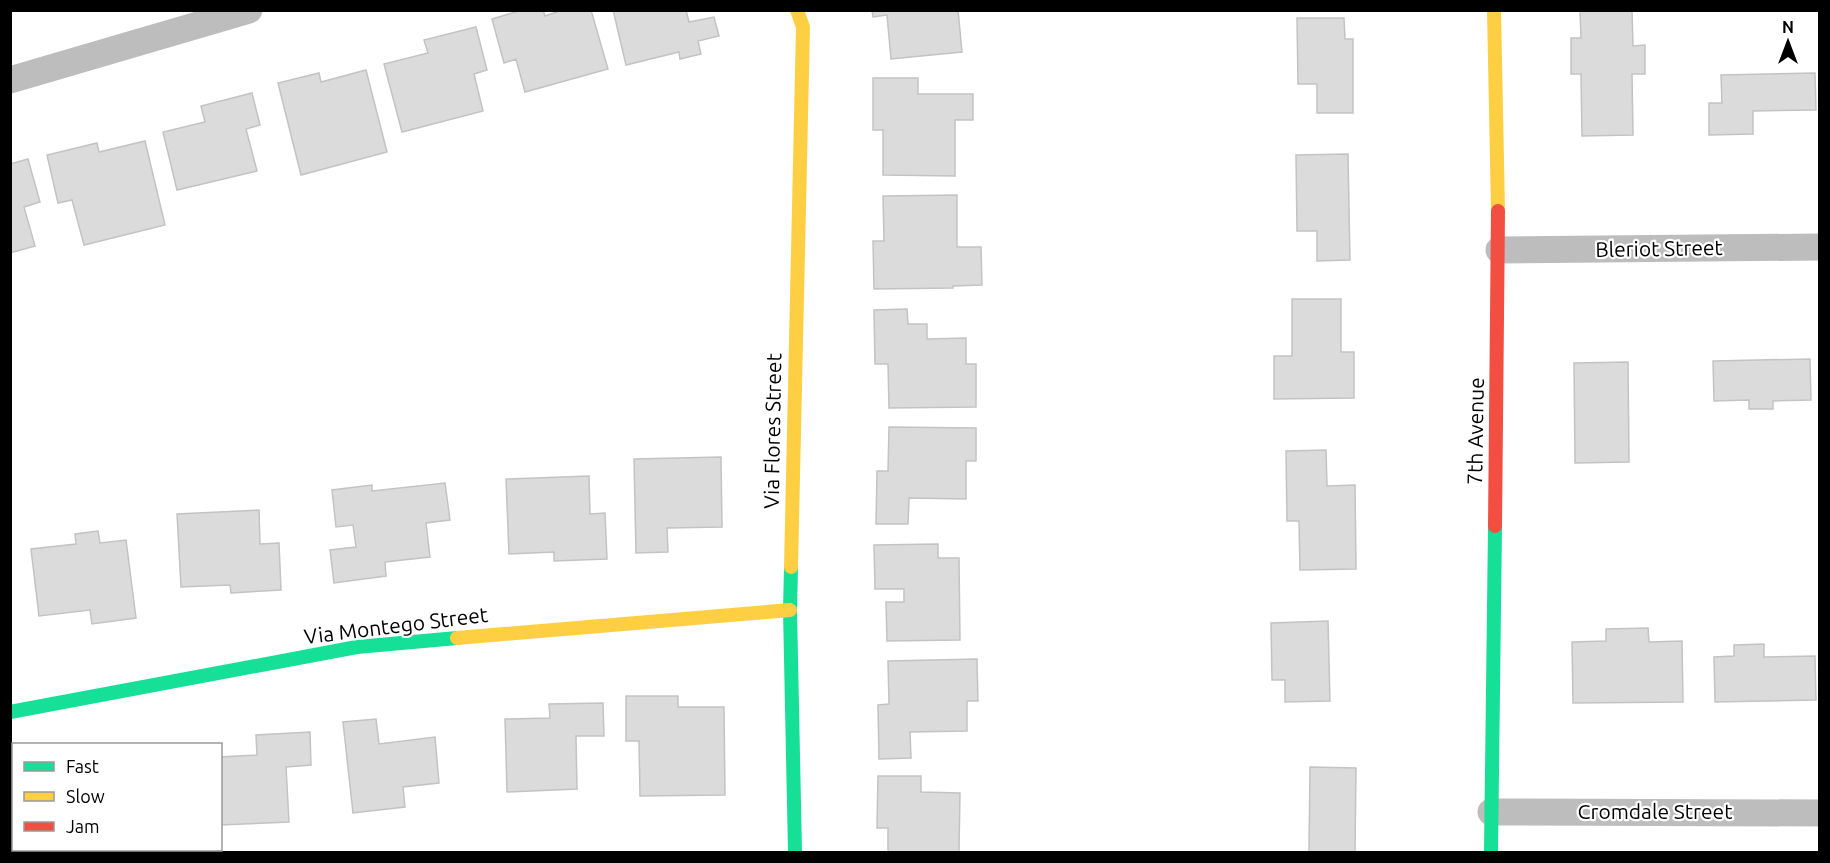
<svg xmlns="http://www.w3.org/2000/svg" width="1830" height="863" font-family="Ubuntu,sans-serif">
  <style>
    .building { fill: #dbdbdb; stroke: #c3c3c3; stroke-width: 1.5 }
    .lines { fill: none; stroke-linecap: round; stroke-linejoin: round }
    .street { stroke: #bdbdbd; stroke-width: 27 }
    .fast { stroke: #16e098; stroke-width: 14 }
    .slow { stroke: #ffcf43; stroke-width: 14 }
    .jam { stroke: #f24e42; stroke-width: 14 }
    .labels { text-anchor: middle; stroke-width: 4.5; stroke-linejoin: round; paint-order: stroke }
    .street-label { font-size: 21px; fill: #000; stroke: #fff }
  </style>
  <rect width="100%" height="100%" fill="#fff"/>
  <path class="building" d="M522,10H543L545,16L563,10H591L608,69L525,92L516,59L504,63L492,19Z
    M613,10H686L689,22L714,17L719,36L698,41L701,54L680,59L679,52L626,65Z
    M872,10H958L962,52L891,59L887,15L873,17Z
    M1580,10H1632L1633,46L1645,45V74H1632L1633,135L1582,136L1581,74H1571V38H1581Z
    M1297,18H1344L1345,39H1353V113H1317V84H1298Z
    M476,27L487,70L474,74L483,111L402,132L384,64L428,53L424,40Z
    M366,70L387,152L301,175L278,83L319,73L321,82Z
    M1815,73L1816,110L1753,111V134L1709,135V103H1722L1721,75Z
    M873,78H918V94H973V120H955V176L883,175V130H873Z
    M252,93L260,125L246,129L257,171L177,190L163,132L205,122L201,106Z
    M145,141L165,225L84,245L72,200L58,203L47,155L97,143L99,152Z
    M1348,154L1350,260L1317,261V231H1297L1296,155Z
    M28,159L40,202L24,207L35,246L10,253V164Z
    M957,195V247H981L982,285L953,286V288L874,289L873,241H884L883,196Z
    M1292,299H1341V352H1354V398L1274,399V356H1292Z
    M907,309L908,324H927V339L966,338V364H976V407L889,408L888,364H875L874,310Z
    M1810,359L1811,400L1773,401V409H1749V400L1714,401L1713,361Z
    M1628,362L1629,462L1575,463L1574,363Z
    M889,427L976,428V461H966V499L909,498L908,524H876L877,471H888Z
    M1326,450L1327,486L1355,485L1356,569L1300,570L1299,521H1287L1286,451Z
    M721,457L722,527L667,528L668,552L636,553L634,459Z
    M589,476L590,514L605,513L607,559L554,561V552L509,554L506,479Z
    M445,483L450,520L426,523L430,557L385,562L386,576L334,583L330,550L356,547L353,525L336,527L332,490L372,485V491Z
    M259,510L260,544L279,543L281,590L231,593L230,585L181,587L177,514Z
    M98,531L100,543L126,540L136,618L92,624L90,610L39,616L31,549L76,544L75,534Z
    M938,544V558H959L960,640L887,641L886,602H904V589H875L874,545Z
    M1328,621L1330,701L1285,702V680H1272L1271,623Z
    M1648,628L1649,642L1682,641L1683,702L1573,703L1572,642L1606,641V629Z
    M1764,644V657L1815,656L1816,700L1715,702L1714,657L1734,656V645Z
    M977,659L978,701H967V731L910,732L911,758L879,759L878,705L889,704L888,661Z
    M626,696H678V707H724L725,795L640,796L639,741H626Z
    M603,703L604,736H576L577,789L507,792L505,719L550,718L549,704Z
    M376,719L379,744L435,737L439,783L403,787L405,807L353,813L343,722Z
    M310,732L311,765L286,767L289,822L220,825V757L257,755L256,735Z
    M1310,767L1356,768L1355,852H1309Z
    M878,776H921V792L960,793L959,852H888V828H877Z
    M22,850H141L142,852H22Z"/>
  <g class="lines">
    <path class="street" d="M10,80L249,10
      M1499,250L1820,247
      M1491,812L1820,813"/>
    <path class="fast" d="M791,567L790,610L795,852
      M10,712L357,647L457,638
      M1491,852L1495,526"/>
    <path class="slow" d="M1494,10L1498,211
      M791,567L803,27L797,10
      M457,638L790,610"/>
    <path class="jam" d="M1495,526L1498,211"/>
  </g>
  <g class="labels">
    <g class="street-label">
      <text transform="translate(1659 249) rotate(-1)" y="7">Bleriot Street</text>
      <text transform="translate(773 431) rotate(-89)" y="7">Via Flores Street</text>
      <text transform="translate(1476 431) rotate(-89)" y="7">7th Avenue</text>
      <text transform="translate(396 626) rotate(-7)" y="7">Via Montego Street</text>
      <text x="1655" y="819">Cromdale Street</text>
    </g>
  </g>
  <rect width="1830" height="863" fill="none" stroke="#000000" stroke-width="24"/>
  <rect x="12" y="743" width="210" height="108" fill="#ffffff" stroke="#999999" stroke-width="1.5"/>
  <rect x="24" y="762" width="30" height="9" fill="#16e098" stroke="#999999" stroke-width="1.5"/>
  <text x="66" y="773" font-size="18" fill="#000000">Fast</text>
  <rect x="24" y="792" width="30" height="9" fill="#ffcf43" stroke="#999999" stroke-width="1.5"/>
  <text x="66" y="803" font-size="18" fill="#000000">Slow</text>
  <rect x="24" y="822" width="30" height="9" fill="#f24e42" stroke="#999999" stroke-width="1.5"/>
  <text x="66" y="833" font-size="18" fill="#000000">Jam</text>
  <g transform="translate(1788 42)" stroke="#ffffff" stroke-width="4.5" paint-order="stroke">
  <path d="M0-4.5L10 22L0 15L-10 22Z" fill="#000000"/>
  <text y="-9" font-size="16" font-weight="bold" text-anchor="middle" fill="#000000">N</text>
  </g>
</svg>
